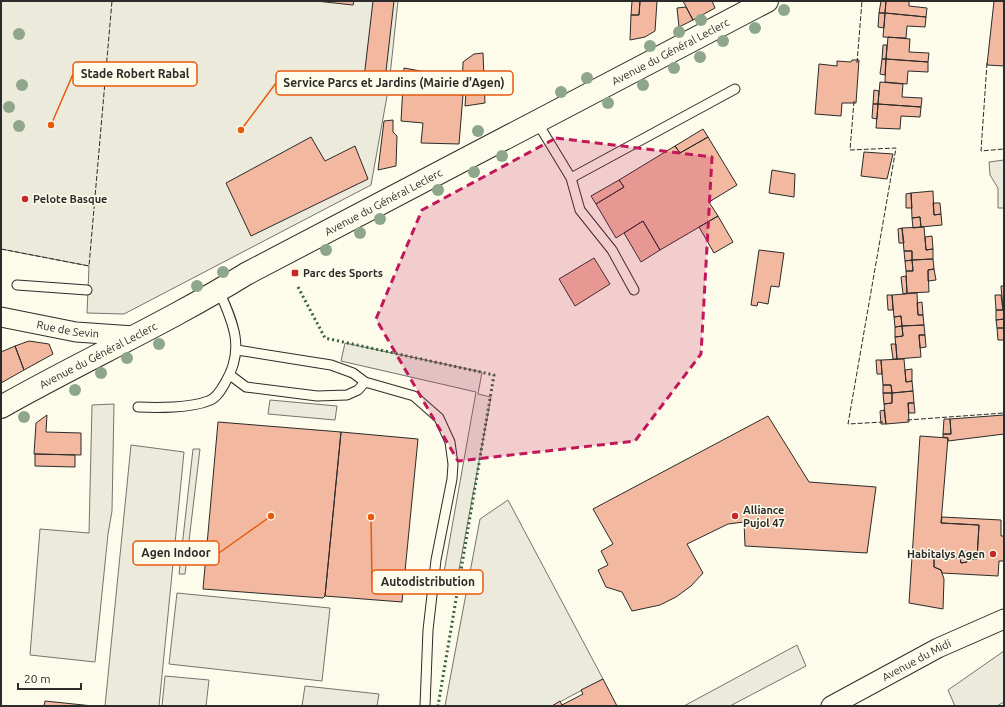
<svg xmlns="http://www.w3.org/2000/svg" width="1005" height="707" font-family="Ubuntu,sans-serif">
  <style>
    .green { fill: #ecebdb; stroke: #74746e }
    .parking { fill: #eceadb; stroke: #74746e }
    .building { fill: #f2b8a0; stroke: #2b2b2b }
    .lines { fill: none; stroke-linecap: round; stroke-linejoin: round }
    .lane-casing { stroke: #2b2b2b; stroke-width: 11 }
    .street-casing { stroke: #2b2b2b; stroke-width: 21 }
    .secondary-casing { stroke: #2b2b2b; stroke-width: 24 }
    .lane { stroke: #fdfbea; stroke-width: 9 }
    .street { stroke: #fdfbea; stroke-width: 19 }
    .secondary { stroke: #fdfbea; stroke-width: 22 }
    .hedge { stroke: #34623c; stroke-width: 3; stroke-dasharray: 2 3; stroke-linecap: butt }
    .fence { stroke: #2b2b2b; stroke-width: 1; stroke-dasharray: 5 2; stroke-linecap: butt }
    .tree { fill: #8ea78a }
    .marked { fill: #c2185b; fill-opacity: 0.2; stroke: #c2185b; stroke-width: 3; stroke-dasharray: 8 5; stroke-linejoin: round }
    .poi-dot { fill: #c62828; stroke: #fdfbea; stroke-width: 1.5 }
    .labels { text-anchor: middle; stroke-width: 3; stroke-linejoin: round; paint-order: stroke }
    .street-label { font-size: 11px; fill: #2b2b2b; stroke: #fdfbea }
    .poi-label { font-size: 11px; font-weight: bold; fill: #2b2b2b; stroke: #fdfbea; text-anchor: start }
    .leader { fill: none; stroke: #e8590c; stroke-width: 1.5 }
    .callout-dot { fill: #e8590c; stroke: #fdfbea; stroke-width: 1.5 }
    .callout { fill: #fdfbea; stroke: #e8590c; stroke-width: 1.5 }
    .callout-label { font-size: 12px; text-anchor: middle; font-weight: bold; fill: #2b2b2b }
  </style>
  <rect width="100%" height="100%" fill="#fdfbea"/>
  <path class="green" d="M1,1H398L389,85L371,185L124,314L87,313L89,266L1,249Z
    M177,593L330,608L322,681L169,664Z
    M165,676L209,680L206,706H162Z
    M305,686L379,694L377,706H302Z"/>
  <path class="parking" d="M1004,160V208H998V188L990,175L989,162Z
    M345,343L482,372L478,394L491,397L455,591L441,589L476,392L341,361Z
    M270,400L337,406L335,420L268,414Z
    M114,404L112,511L108,534L95,662L30,655L40,529L89,533L92,405Z
    M131,445L184,452L159,706H105Z
    M193,449H200L185,574H179Z
    M508,500L603,679L552,706H445L480,519Z
    M797,645L806,666L730,706H684Z
    M1004,651V702L997,706H955L948,690Z"/>
  <path class="building" d="M316,1H354L353,5Z
    M373,1H394L385,80L364,78Z
    M632,1H640L639,15H631Z
    M640,1H657L655,31L645,37L630,40L631,15H639Z
    M683,1H712L715,8L693,20Z
    M881,1H886L885,13H879Z
    M886,1H909V6L927,8L926,17L885,13Z
    M994,1H1004V66L987,65Z
    M686,7L693,20L679,27L677,8Z
    M879,13H885L884,28L878,27Z
    M885,13L926,17L925,27L907,26L906,38L883,37Z
    M888,37L910,39L909,52L929,53L928,62L886,59Z
    M883,45H887L886,59H882Z
    M483,53L485,103L465,106L466,92L462,93L463,62L474,54Z
    M882,59H886L885,75L880,74Z
    M886,59L928,62V72L908,71L907,84L885,82Z
    M852,60H859L856,103H842L841,116L815,114L819,64L837,66V61L851,62Z
    M404,68L426,72L427,78H457L459,95H463L459,144L421,143L423,123L401,121Z
    M880,82L903,84L902,97L922,98L921,107L878,104Z
    M874,90L879,91L878,104H873Z
    M873,104H878L877,119L872,118Z
    M878,104L921,107L920,117L901,116L900,129L876,128Z
    M393,120V132L397,136L396,166L378,170L384,121Z
    M703,129L708,137L680,153L675,146Z
    M311,137L325,161L355,146L368,179L251,236L226,183Z
    M708,137L737,185L709,202L718,216L660,250L643,221L616,238L596,204L624,187L619,180L675,146L680,153Z
    M864,152L893,154L887,179L861,176Z
    M772,170L795,174L794,197L769,193Z
    M619,180L624,187L596,204L591,196Z
    M933,191L934,215L941,214L942,225L921,227L920,217L912,218L911,193Z
    M911,193L912,208H906V194Z
    M933,203H940L941,214L934,215Z
    M718,216L733,242L714,253L699,227Z
    M920,217L921,227L913,228L912,218Z
    M643,221L660,250L641,262L624,233Z
    M924,227L926,250L933,249V259L912,260V251H904L902,228Z
    M902,228L904,243H899L898,229Z
    M932,236L933,249L926,250L925,237Z
    M759,250L784,253L779,287L771,286L768,304L758,302L757,306L751,305Z
    M904,251H912V260L905,261Z
    M594,258L610,284L575,306L559,279Z
    M933,259L934,269L928,270L929,292L907,293L906,271H913L912,260Z
    M912,260L913,271H906L905,261Z
    M934,269L936,280L928,281V270Z
    M906,276L907,293L903,294L901,277Z
    M1001,286H1004V319L996,320V310H1003Z
    M917,293L918,315H923L924,325L902,326L901,316L894,317L892,295Z
    M887,295H892L893,310H888Z
    M995,295H1001L1003,310H996Z
    M922,302L923,315H918L917,303Z
    M901,316L902,326L895,327L894,317Z
    M1004,319V333V328H997L996,320Z
    M924,325L925,335H919L921,357L897,359L895,337L903,336L902,326Z
    M902,326L903,336L895,337V327Z
    M997,328H1004V340H998Z
    M919,335H925L926,347L920,348Z
    M29,341L49,344L53,354L24,370L15,346Z
    M891,344H896L897,359H893Z
    M15,346L24,370L1,383V352Z
    M904,359L906,382L912,381L913,391L892,393L891,385H883L881,360Z
    M876,360H881L882,374H877Z
    M912,369V381L906,382L905,370Z
    M883,385H891L892,393H883Z
    M913,391L914,403H908L909,422L886,424L884,404L892,403V393Z
    M883,393H892V403L884,404Z
    M908,403H914L915,413H909Z
    M884,410L886,424H881L880,411Z
    M47,415L46,432L81,433V455L34,454L36,423Z
    M1004,415V434L948,441V438L943,437V434H951L950,419Z
    M768,416L809,482L876,487L867,553L745,546L744,522L728,524L687,544L703,573L691,586L676,597L660,605L632,611L622,592L606,587L598,570L608,565L601,551L613,544L593,509Z
    M944,419H950L951,434H943Z
    M218,422L341,432L325,596L323,598L203,589Z
    M341,432L418,439L402,602L325,596Z
    M920,436L948,438L941,523L979,525L977,559H967V562L961,563L960,558L934,557V567L941,570L944,579L943,609L909,603Z
    M35,454L75,455V467L35,466Z
    M942,517L1001,520V536H1004V561H999L998,576L942,573L941,570L934,567V557L960,558L961,563L967,562V559H977L979,525L941,523Z
    M603,679L617,706H560L583,694L581,690Z
    M45,701L93,706H44Z
    M560,701L562,705L560,706H552Z"/>
  <g class="lines">
    <g class="lane-casing">
      <path id="lane" d="M537,122L571,178L735,89
        M571,178L580,210L612,250L634,290
        M17,285L87,290
        M237,350L331,365L353,373L365,382L414,396L439,418L450,442L453,464L452,479L436,560L428,630L425,706
        M230,375L246,387L317,396L347,395L358,390L365,382
        M138,407C157,408 191,408 208,401C216,399 221,390 225,383C245,350 234,324 219,291"/>
    </g>
    <g class="street-casing">
      <g id="street">
        <path id="s1" d="M1,317L76,332L134,336"/>
        <path id="s2" d="M831,706L938,648L1004,619"/>
      </g>
    </g>
    <g class="secondary-casing">
      <g id="secondary">
        <path id="s3" d="M1,407C82,361 167,323 246,274L767,1"/>
      </g>
    </g>
    <use href="#lane" class="lane"/>
    <use href="#street" class="street"/>
    <use href="#secondary" class="secondary"/>
    <path class="hedge" d="M298,287L325,338L494,375L438,706"/>
    <path class="fence" d="M857,63L862,1
      M987,63L981,151L1004,149
      M854,101L850,150L896,148L848,424L883,422
      M1,249L89,266L112,1
      M907,420L1004,413"/>
  </g>
  <g class="tree">
    <circle cx="784" cy="10" r="6"/>
    <circle cx="701" cy="20" r="6"/>
    <circle cx="755" cy="28" r="6"/>
    <circle cx="679" cy="32" r="6"/>
    <circle cx="19" cy="34" r="6"/>
    <circle cx="723" cy="41" r="6"/>
    <circle cx="650" cy="46" r="6"/>
    <circle cx="700" cy="57" r="6"/>
    <circle cx="674" cy="68" r="6"/>
    <circle cx="587" cy="78" r="6"/>
    <circle cx="22" cy="85" r="6"/>
    <circle cx="643" cy="85" r="6"/>
    <circle cx="561" cy="92" r="6"/>
    <circle cx="608" cy="103" r="6"/>
    <circle cx="9" cy="107" r="6"/>
    <circle cx="19" cy="126" r="6"/>
    <circle cx="478" cy="131" r="6"/>
    <circle cx="502" cy="156" r="6"/>
    <circle cx="474" cy="172" r="6"/>
    <circle cx="438" cy="190" r="6"/>
    <circle cx="380" cy="219" r="6"/>
    <circle cx="360" cy="233" r="6"/>
    <circle cx="326" cy="250" r="6"/>
    <circle cx="223" cy="272" r="6"/>
    <circle cx="197" cy="286" r="6"/>
    <circle cx="159" cy="344" r="6"/>
    <circle cx="127" cy="358" r="6"/>
    <circle cx="101" cy="373" r="6"/>
    <circle cx="75" cy="390" r="6"/>
    <circle cx="24" cy="417" r="6"/>
  </g>
  <path class="marked" d="M556,138L712,157L701,354L635,441L458,461L376,319L422,210Z"/>
  <g class="poi-dot">
    <circle cx="25" cy="199" r="4"/>
    <rect x="291" y="269" width="8" height="8" rx="2"/>
    <circle cx="735" cy="516" r="4"/>
    <circle cx="993" cy="554" r="4"/>
  </g>
  <g class="labels">
    <g class="street-label">
      <text dy="4" stroke="none"><textPath href="#s3" startOffset="758">Avenue du Général Leclerc</textPath></text>
      <text dy="4" stroke="none"><textPath href="#s3" startOffset="434">Avenue du Général Leclerc</textPath></text>
      <text dy="4" stroke="none"><textPath href="#s1" startOffset="68">Rue de Sevin</textPath></text>
      <text dy="4" stroke="none"><textPath href="#s3" startOffset="110">Avenue du Général Leclerc</textPath></text>
      <text dy="4" stroke="none"><textPath href="#s2" startOffset="97">Avenue du Midi</textPath></text>
    </g>
    <g class="poi-label">
      <text x="33" y="203">Pelote Basque</text>
      <text x="303" y="277">Parc des Sports</text>
      <text x="743" y="514">Alliance<tspan x="743" dy="13">Pujol 47</tspan></text>
      <text x="985" y="558" text-anchor="end">Habitalys Agen</text>
    </g>
  </g>
  <path class="leader" d="M51 125L73 74M241 130L276 83M271 516L219 553M371 517L372 582"/>
  <g class="callout-dot">
    <circle cx="51" cy="125" r="4"/>
    <circle cx="241" cy="130" r="4"/>
    <circle cx="271" cy="516" r="4"/>
    <circle cx="371" cy="517" r="4"/>
  </g>
  <g class="callout">
    <rect x="73" y="62" width="124" height="24" rx="4"/>
    <rect x="276" y="71" width="237" height="24" rx="4"/>
    <rect x="133" y="541" width="86" height="24" rx="4"/>
    <rect x="372" y="570" width="111" height="24" rx="4"/>
  </g>
  <g class="callout-label">
    <text x="135" y="78">Stade Robert Rabal</text>
    <text x="394" y="87">Service Parcs et Jardins (Mairie d'Agen)</text>
    <text x="176" y="557">Agen Indoor</text>
    <text x="428" y="586">Autodistribution</text>
  </g>
  <rect width="1005" height="707" fill="none" stroke="#2b2b2b" stroke-width="4"/>
  <path d="M18 683v6h63v-6" fill="none" stroke="#2b2b2b" stroke-width="2"/>
  <text x="24" y="683" font-size="12" fill="#2b2b2b" stroke="#fdfbea" stroke-width="3" paint-order="stroke">20 m</text>
</svg>
